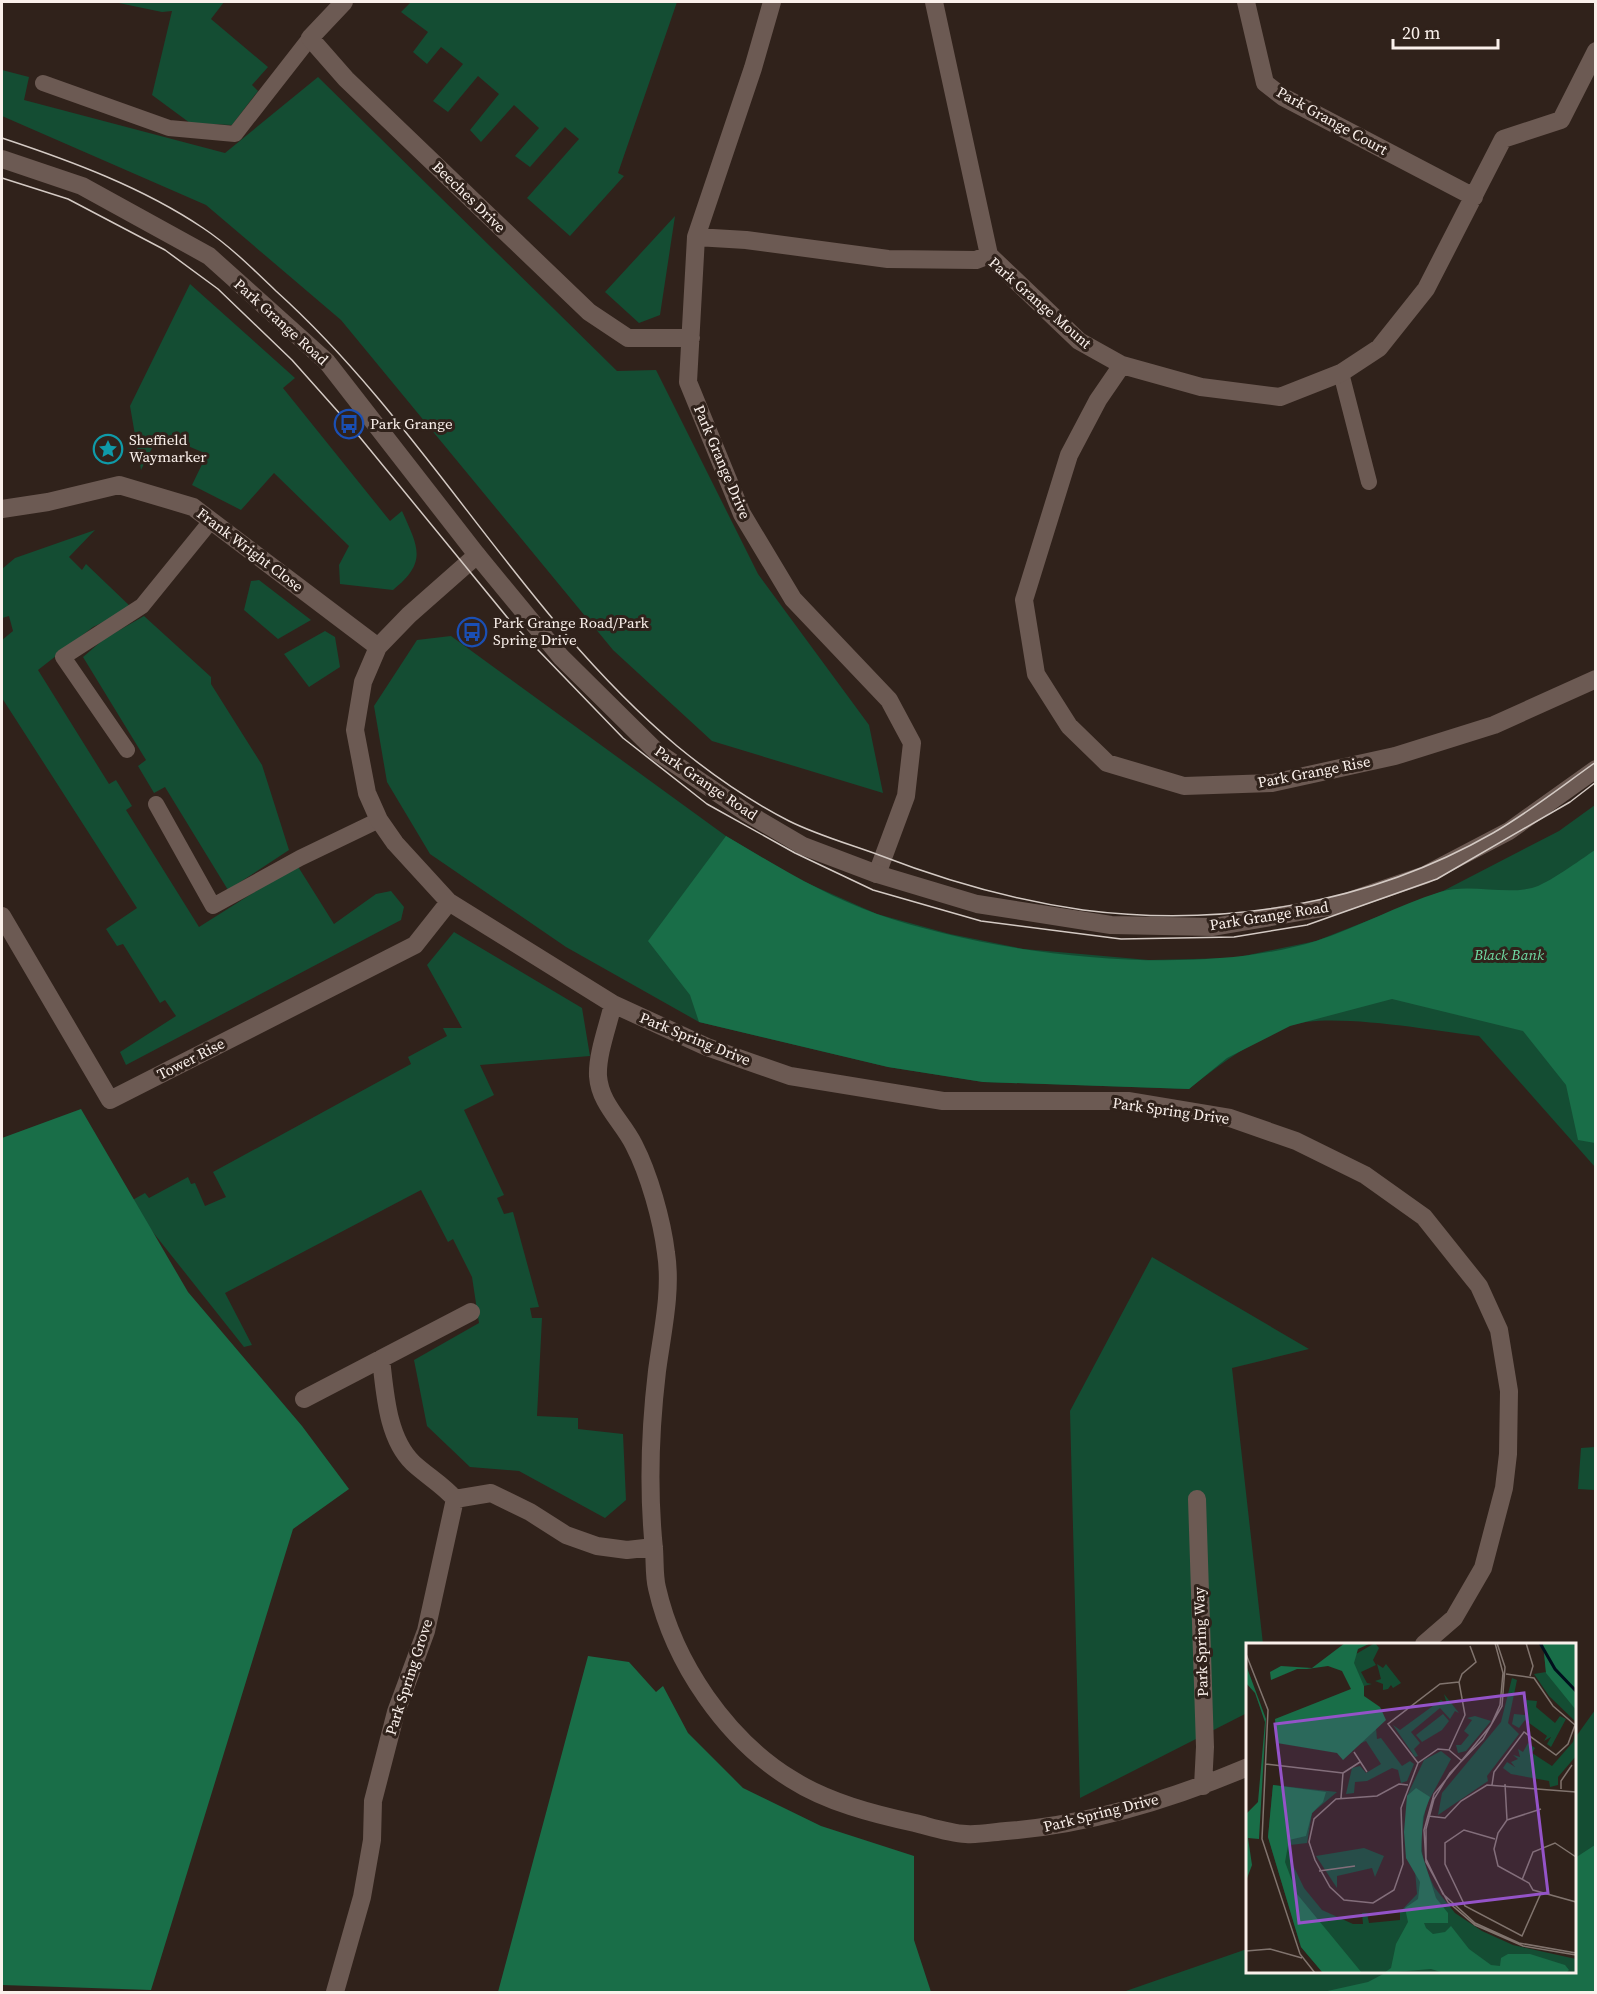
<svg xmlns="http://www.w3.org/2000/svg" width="1597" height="1994" font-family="'Source Serif 4',serif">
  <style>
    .green { fill: #144d33 }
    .forest { fill: #196e48 }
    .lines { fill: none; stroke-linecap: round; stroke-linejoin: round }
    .lane { stroke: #6c5a53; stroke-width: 16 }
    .street { stroke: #6c5a53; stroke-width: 18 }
    .secondary { stroke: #6c5a53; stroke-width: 18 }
    .tram { stroke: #d4cac4; stroke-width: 1.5 }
    .labels { text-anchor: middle; stroke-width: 6; stroke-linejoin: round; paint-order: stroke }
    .street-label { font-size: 15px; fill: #faf0eb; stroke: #30221b }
    .poi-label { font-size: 15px; fill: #faf0eb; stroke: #30221b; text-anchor: start }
    .park-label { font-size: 15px; font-style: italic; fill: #70dca4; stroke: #30221b }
    .inset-river { fill: none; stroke: #000f1c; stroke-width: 3 }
    .inset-road { fill: none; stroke: #81746e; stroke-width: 1.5 }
    .view { fill: #9453c8; fill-opacity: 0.15; stroke: #9453c8; stroke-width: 3 }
    .inset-edge { fill: none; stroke: #faf0eb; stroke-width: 3 }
  </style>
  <rect width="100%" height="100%" fill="#30221b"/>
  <path class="green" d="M114,2H224L211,19L268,67L252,85L258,91L232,125L190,123L152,95L172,11L162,12Z
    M411,2H677L618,173L624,176L570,236L527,198L579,139L565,127L530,167L515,156L539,128L514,105L481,142L470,130L499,94L478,76L448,112L433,101L463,64L441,47L427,64L413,52L428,32L401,12Z
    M2,70L29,77L24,100L225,153L318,77L617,371L656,370L758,574L869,725L883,793L712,741L613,650L341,320L206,205L2,116Z
    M675,216L660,315L639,323L605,292Z
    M190,284L295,378L283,388L390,521L402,511C418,547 428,562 393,590L340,584L339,565L349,546L274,473L241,510L192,485L207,454L159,434L141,470L130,406Z
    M95,530L69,557L82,570L86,564L132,608L93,627L38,670L109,784L116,780L132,806L126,810L199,927L297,865L334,924L376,894L391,891L404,907L401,920L126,1065L120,1052L176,1016L165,1000L160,1003L123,944L117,946L106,929L137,908L2,698V640L13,631L9,616L2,618V569L15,558Z
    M259,580L311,620L278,639L244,610L251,581Z
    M144,616L211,677V684L262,765L289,850L228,890L165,787L154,793L138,766L146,760L83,657L104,639Z
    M325,631L335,637L340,667L309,687L284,654Z
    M451,636L726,836L798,879L877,914L950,934L1024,949L1149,960L1234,958L1316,941L1443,891L1559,831L1595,805V1167L1479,1036C1434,1031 1328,1011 1289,1026C1252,1040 1219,1065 1189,1089L983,1082L888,1067L699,1022L566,947L430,854L387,782L374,706L417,640Z
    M454,932L582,1008L590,1056L480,1065L494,1095L464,1110L504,1195L497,1198L504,1214L513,1212L539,1307L530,1308L532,1318H542L537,1416L578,1418V1429L623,1434L626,1500L605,1518L519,1471L470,1467L427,1426L414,1360L479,1323L472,1277L453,1239L448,1242L421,1190L225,1293L252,1345L244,1347L129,1202L145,1193L149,1198L188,1177L191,1184L195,1183L205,1206L226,1197L213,1172L411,1064L408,1057L447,1036L443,1028H462L427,965Z
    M1152,1257L1309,1349L1232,1368L1263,1644H1248L1247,1713L1080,1798L1070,1411Z
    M1595,1447V1490L1578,1489L1581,1448Z
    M1595,1710V1992H1123L1247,1949L1248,1972H1574L1575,1738Z"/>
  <path class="forest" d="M726,836C775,865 823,895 877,914C998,956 1193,979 1316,941C1359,927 1398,905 1440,892C1469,883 1503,895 1532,888C1548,884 1580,860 1595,850V1143L1578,1140L1566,1085L1523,1031L1392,999L1290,1026L1227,1058L1189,1089L983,1082L888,1067L699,1022L690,995L648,941Z
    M81,1109L188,1292L302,1426L349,1489L293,1529L151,1990L2,1985V1138Z
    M588,1656L629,1662L656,1692L663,1686L688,1733L743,1788L821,1826L914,1856V1940L931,1992H498Z
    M1595,1845V1992H1323L1368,1982L1387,1972H1574L1575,1858Z"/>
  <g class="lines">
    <path class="lane" d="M43,83L169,128L235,134L310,38
      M1341,373L1369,482
      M127,750L63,657L142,606L211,521
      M156,804L213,906L300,858L379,820"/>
    <path class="street" d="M344,2L310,38L346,79L589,312L628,338H691
      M772,2L753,68L696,237L688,382L742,514L793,599L889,700L912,743L906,796L877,874
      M934,2L989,255
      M1246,2L1265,83L1283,97L1474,197
      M696,237L746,240L888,259L976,260L989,255L1079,341L1122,365L1201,387L1280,397L1341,373L1379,348L1426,289L1503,139L1561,120L1596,51
      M1122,365L1098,400L1069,455L1024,600L1036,674L1069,726L1107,763L1184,786L1272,783L1395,756L1494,725L1596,679
      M2,509L48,502L119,485L193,507L378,647
      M477,555L409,615L378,647L363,682L355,730L367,793L379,820L395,843L449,902L613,1004L707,1047L790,1076L943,1101H1128L1230,1118L1296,1141L1365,1175L1424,1217L1479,1286L1499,1330L1509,1391L1508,1454L1504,1488L1483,1568L1454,1618L1424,1644
      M2,916L110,1100L415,945L449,902
      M613,1004C608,1026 597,1054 598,1076C600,1104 622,1121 634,1145C649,1174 662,1220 666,1253C672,1291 662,1333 657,1371C650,1430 648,1490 654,1549C655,1562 654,1576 657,1588C674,1663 726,1739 791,1779C827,1802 873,1814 915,1823C931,1827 949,1833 966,1834C979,1835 993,1832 1006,1831C1088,1825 1172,1799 1248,1767
      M381,1359C385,1392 387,1438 413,1463C427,1476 443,1485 455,1499
      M304,1399L471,1312
      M455,1499L491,1493L530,1512L566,1535L597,1546L627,1550L654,1547
      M1197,1499L1205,1747L1203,1786
      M335,1992L362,1897L372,1840L373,1801L396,1712L426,1631L455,1499"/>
    <path class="secondary" d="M2,159L82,186L209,256L327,362L477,555L561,657L657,752L747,813L803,846L877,874L977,904L1111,925L1213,927L1334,906L1425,875L1509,831L1596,769"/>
    <path class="tram" d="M2,138C71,161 142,187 203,228C230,246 253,269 276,291C427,427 521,615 677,746C711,774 750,801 789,821C817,835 849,844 879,855C946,881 1012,900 1083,910C1223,928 1369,904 1493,833C1528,813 1562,786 1596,762
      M2,178L68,199L165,250L218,289L292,360L349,424L511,622L623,738L707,804L795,853L873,890L981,921L1121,939L1234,937L1307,925L1437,879L1570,802L1596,782"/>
  </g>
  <defs>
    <g id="bus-ring" transform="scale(1.5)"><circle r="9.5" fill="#30221b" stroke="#1a4fb4" stroke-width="1.5"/><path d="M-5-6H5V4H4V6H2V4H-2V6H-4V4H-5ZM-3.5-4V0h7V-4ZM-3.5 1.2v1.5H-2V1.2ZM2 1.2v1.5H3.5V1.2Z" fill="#1a4fb4"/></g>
    <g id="sight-ring" transform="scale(1.5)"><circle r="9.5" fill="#30221b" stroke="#0f9aa8" stroke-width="1.5"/><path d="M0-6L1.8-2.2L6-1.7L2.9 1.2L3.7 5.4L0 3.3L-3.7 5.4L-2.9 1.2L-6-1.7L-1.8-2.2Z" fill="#0f9aa8"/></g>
  </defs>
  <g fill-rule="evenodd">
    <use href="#bus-ring" x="349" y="424"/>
    <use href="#sight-ring" x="108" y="449"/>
    <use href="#bus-ring" x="472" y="632"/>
  </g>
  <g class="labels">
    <g class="street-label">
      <text transform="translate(1332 121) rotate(29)" y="5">Park Grange Court</text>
      <text transform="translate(469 197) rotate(44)" y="5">Beeches Drive</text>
      <text transform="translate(1040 303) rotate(41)" y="5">Park Grange Mount</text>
      <text transform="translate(281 322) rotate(42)" y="5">Park Grange Road</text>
      <text transform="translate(722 462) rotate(67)" y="5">Park Grange Drive</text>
      <text transform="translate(250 550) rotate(37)" y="5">Frank Wright Close</text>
      <text transform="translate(1314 772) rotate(-11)" y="5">Park Grange Rise</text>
      <text transform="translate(706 783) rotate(34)" y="5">Park Grange Road</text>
      <text transform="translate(1269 916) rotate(-9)" y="5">Park Grange Road</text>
      <text transform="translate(695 1039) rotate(22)" y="5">Park Spring Drive</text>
      <text transform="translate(191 1059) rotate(-27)" y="5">Tower Rise</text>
      <text transform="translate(1171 1111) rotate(8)" y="5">Park Spring Drive</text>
      <text transform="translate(1201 1642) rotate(-92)" y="5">Park Spring Way</text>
      <text transform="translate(409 1677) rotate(-72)" y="5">Park Spring Grove</text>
      <text transform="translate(1101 1813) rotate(-14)" y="5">Park Spring Drive</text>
    </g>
    <g class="poi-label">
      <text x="370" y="429">Park Grange</text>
      <text x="129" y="445">Sheffield<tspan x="129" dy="17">Waymarker</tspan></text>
      <text x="493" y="628">Park Grange Road/Park<tspan x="493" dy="17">Spring Drive</tspan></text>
    </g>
    <g class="park-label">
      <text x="1509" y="960">Black Bank</text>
    </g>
  </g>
  <g transform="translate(1246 1643)">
    <rect width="330" height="330" fill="#30221b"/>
    <path d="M129,0L133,5L127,17L130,22L115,29L121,40L126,41L118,43L107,20L110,11ZM297,0H330V79L303,53L288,31L300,29ZM131,21L137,25L140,21L155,40L147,45L145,42L142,46L137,47V41L129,38L135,36ZM266,35L271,37L262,80L273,91L241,133L242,138L192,172L196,150L255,79ZM198,51L213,70L209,68L204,76L194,65L165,89L174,100L168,106L172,113L169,114L147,82L154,87L195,57L201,61ZM280,57L291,58L290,64L309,80L314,73L320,76L305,104L301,101L305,94L298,98L301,93L279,77L273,85L266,81L268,71L279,72ZM197,71L203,78L196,87L176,99L170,92ZM229,73L245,78L220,108L212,110L210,102H215L223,92L218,88L226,77L221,75ZM130,85L131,96L135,95L156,123L164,118L168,121L161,138L155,140L152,127L146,125L121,138L109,139L108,150L100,151L106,125L114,123L120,130L135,121L120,98L113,101ZM330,86V113L312,134V142L304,144L303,138L265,131L257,125L261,119L269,124L265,119L272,116L267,112L274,114L272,106L277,109L282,100L289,105L286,110L306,123L327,99ZM195,108L205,116L180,163L175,193L177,219L188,244L209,270L236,288L267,302L330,316V330H77L55,304L22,194L27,142L91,149L66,170L61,200L44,202L46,220L58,245L76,267L107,281H117L116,270H121L123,280L154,277V269L171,251L169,227L160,215L161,153L178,117ZM118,205L138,213L129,234L126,225L91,233V245L70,213Z" fill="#144d33"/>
    <path d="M99,0H125L112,6L108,20L118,43V53L134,64L140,77L97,117L91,110L31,100L29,76L105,46L96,28L82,23L61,26H51L25,37L24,29L35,23L66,25ZM297,0H330V67L300,30ZM0,22L20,76L13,196L2,195L6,222L0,238V171L12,159L19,79L9,50L0,40ZM27,142L80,149L77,159L66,170L60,193L43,197L39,219L51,251L116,330H77L55,304L22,194ZM170,145L184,154L177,174L175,208L190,255L202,270V280H178L180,285L187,291L199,289L205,283L223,306L245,322L254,323L255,315L262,311H284L319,322L323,327L320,330H198L185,326L138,330L145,325L150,301L162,279L159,265L172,256L174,239L160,215L158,189L161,153Z" fill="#196e48"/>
    <path class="inset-river" d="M294,0L309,26L330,48"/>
    <path class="inset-road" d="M249,0L257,30L254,62L245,82L188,151L178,187L180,219L202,259L229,282L277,303L330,312M251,0L259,24L256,63L237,96L204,130L188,156L180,186V216L197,251L229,280L273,300L330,310M280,0L287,23L284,33M0,11L22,67L16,196L54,311L69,330M203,107L219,72L213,39L216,31L230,19L224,3M108,109L121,129M172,120L142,81L194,41L213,39M20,121L97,130M97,130L114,119M259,141L261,177L252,190L248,206L252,223L283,240L287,247L330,259M162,142L153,141L131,153L90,156L68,176L63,199L69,217L84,244L98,257L127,260L148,247L157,221L155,165L172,120L192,106L203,107L216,118M246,142L248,129L278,89L310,112L322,101L329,82L307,63L288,35L260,31M315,146V138L326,122M95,155L97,130M182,173L199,175L215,158L241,142L330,149M261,177L295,166M249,196L218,187L199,200V221L219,263L276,293L295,250M73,228L109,223M276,237L287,209L309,200L330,214M0,308L24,306L56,315"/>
    <path class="view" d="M278,50L302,250L53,280L29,81Z"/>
    <rect width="330" height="330" class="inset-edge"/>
  </g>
  <rect width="1597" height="1994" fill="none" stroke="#faf0eb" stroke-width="6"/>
  <path d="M1393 39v9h105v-9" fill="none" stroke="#faf0eb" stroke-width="3"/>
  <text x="1402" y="39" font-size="18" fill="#faf0eb" stroke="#30221b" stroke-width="4.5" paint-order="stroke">20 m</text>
</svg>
